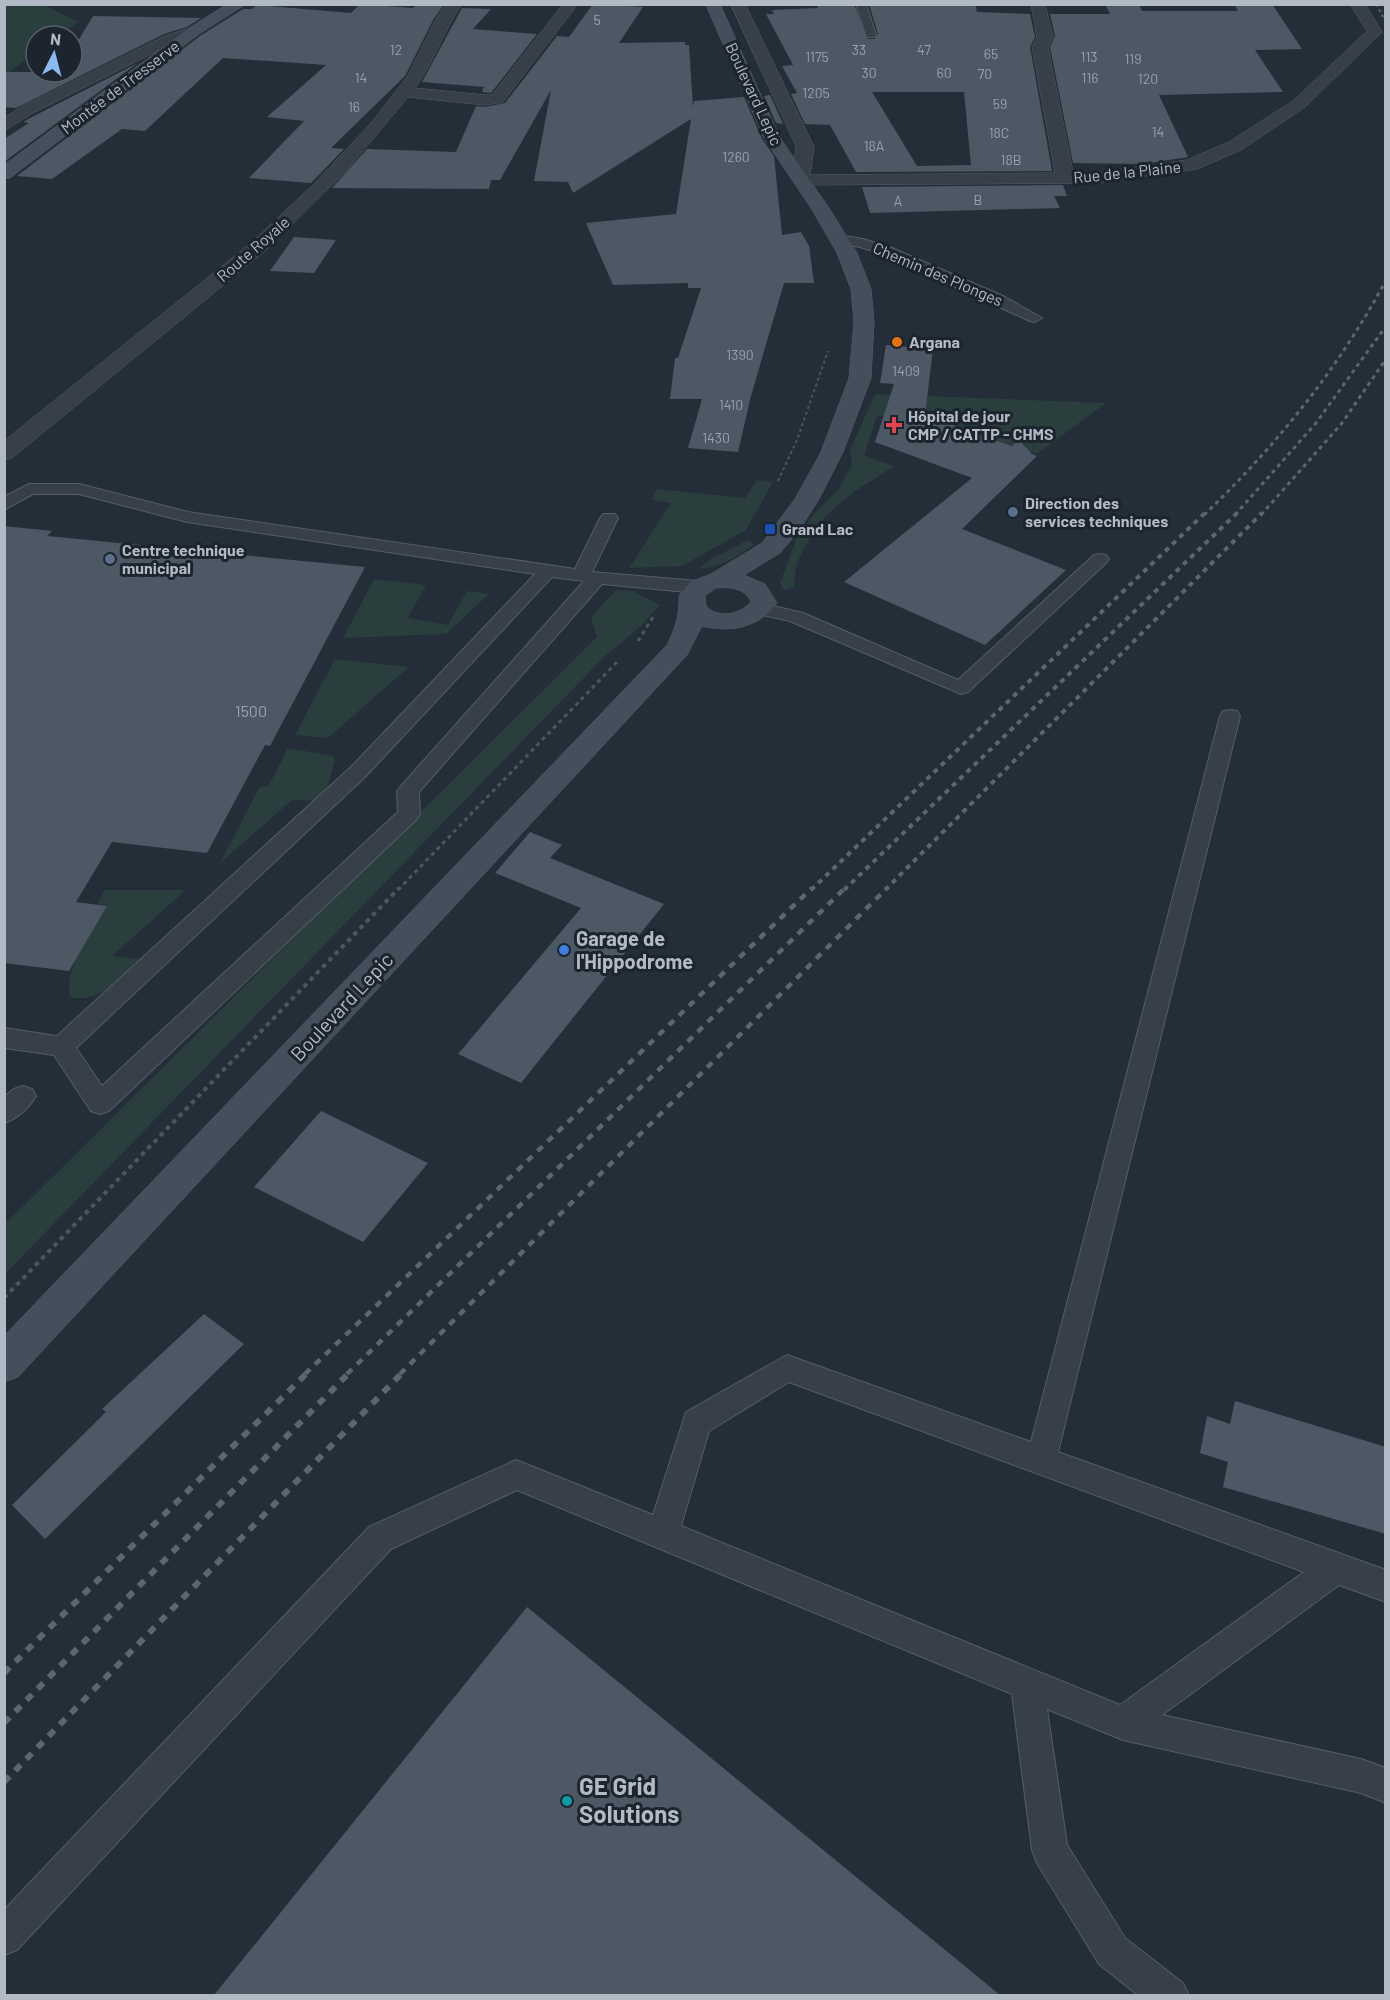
<svg xmlns="http://www.w3.org/2000/svg" width="1390" height="2000" font-family="Barlow,sans-serif">
  <style>
    .green { fill: #293e3d }
    .building { fill: #4c5864; fill-rule: evenodd }
    .lines { fill: none; stroke-linecap: round; stroke-linejoin: round }
    .lane-casing { stroke: #555d67; stroke-width: 2 }
    .street-casing { stroke: #555d67; stroke-width: 1 }
    .secondary-casing { stroke: #555d67; stroke-width: 1 }
    .path-far2 { stroke: #475a5b; stroke-width: 2; stroke-dasharray: 3 3; stroke-linecap: butt }
    .path-far1 { stroke: #475a5b; stroke-width: 3; stroke-dasharray: 4 4; stroke-linecap: butt }
    .path { stroke: #475a5b; stroke-width: 4; stroke-dasharray: 4.5 4.5; stroke-linecap: butt }
    .lane { fill: #373f49; fill-rule: evenodd }
    .street { fill: #373f49; fill-rule: evenodd }
    .secondary { fill: #454f5c; fill-rule: evenodd }
    .rail-far4 { stroke: #5b6672; stroke-width: 2; stroke-dasharray: 3 3; stroke-linecap: butt }
    .rail-far3 { stroke: #5b6672; stroke-width: 3; stroke-dasharray: 4 4; stroke-linecap: butt }
    .rail-far2 { stroke: #5b6672; stroke-width: 4; stroke-dasharray: 5 5; stroke-linecap: butt }
    .rail-far1 { stroke: #5b6672; stroke-width: 4.5; stroke-dasharray: 7 7; stroke-linecap: butt }
    .rail { stroke: #5b6672; stroke-width: 6; stroke-dasharray: 8 8; stroke-linecap: butt }
    .food-dot { fill: #e8710a; stroke: #1c242e; stroke-width: 2 }
    .health-dot { fill: #e0444e; stroke: #1c242e; stroke-width: 2 }
    .service-dot { fill: #5c6f8a; stroke: #1c242e; stroke-width: 2 }
    .transit-dot { fill: #1a4fb4; stroke: #1c242e; stroke-width: 2 }
    .shop-dot { fill: #3f7fe0; stroke: #1c242e; stroke-width: 2 }
    .culture-dot { fill: #0f9aa8; stroke: #1c242e; stroke-width: 2 }
    .labels { text-anchor: middle; stroke-width: 6; stroke-linejoin: round; paint-order: stroke }
    .far-number-label { font-size: 14px; fill: #98a2ad }
    .far-street-label { font-size: 16px; fill: #b2bac5; stroke: #1c242e }
    .far-poi-label { font-size: 16px; font-weight: bold; fill: #b2bac5; stroke: #1c242e; text-anchor: start }
    .number-label { font-size: 16px; fill: #98a2ad }
    .poi-label { font-size: 20px; font-weight: bold; fill: #b2bac5; stroke: #1c242e; text-anchor: start }
    .street-label { font-size: 20px; fill: #b2bac5; stroke: #1c242e }
    .near-poi-label { font-size: 24px; font-weight: bold; fill: #b2bac5; stroke: #1c242e; text-anchor: start }
  </style>
  <rect width="100%" height="100%" fill="#232e38"/>
  <path class="green" d="M4,5L46,6L78,22L59,36H36V52L5,75Z
    M875,394L1106,403L1037,454L925,415L877,416L864,455L894,466C856,491 827,505 805,547C797,561 794,570 795,587L784,590L780,583L797,537L818,509L839,489L852,464L850,450Z
    M757,480L773,482L746,530L682,566L629,568L671,503L652,500L656,489L745,498Z
    M748,540L755,544C737,556 721,568 699,569L711,559Z
    M374,579L426,585L408,618L448,625L467,591L489,594L446,634L343,638Z
    M616,590L633,591L660,605L640,627L605,656L5,1274V1224L597,637L591,617Z
    M335,659L409,667L328,738L295,735Z
    M288,748L333,756L335,761L323,801L292,800L220,863L259,788L269,785Z
    M105,890H186L112,956L139,959C119,978 101,1004 70,997C63,967 92,932 107,906L97,904Z"/>
  <path class="building" d="M360,4L413,8L417,4L443,6L433,20L405,76L331,148L344,149L311,183L249,178L304,121L267,117L326,65L223,58L145,131L122,129L52,179L17,176L200,36L243,9H252L257,5L351,13Z
    M593,4L643,7L619,43L685,42V45H689L693,107L694,101L744,97L762,139L774,156L782,235L801,232L809,246L814,283H784L751,396L738,452L688,448L702,399H670L675,358H678L701,288H688V283L613,285L586,223L676,214L691,119L573,193L568,182L534,181L551,90L500,180H491L489,189L332,188L367,149L456,152L476,106L485,107L505,103L557,36L569,37Z
    M823,4H854L867,39H875L878,34L869,4H975L977,12L1030,14L1035,37L1030,47L1052,171L856,172L830,125L805,124L791,94L797,93L782,66L793,65L766,14H774L772,10L818,8L817,5ZM872,92H964L971,165L917,166Z
    M1105,4H1139L1142,11H1238L1234,4H1272L1302,49L1255,50L1283,92L1159,95L1188,157L1143,164L1073,163L1050,47L1055,36L1050,14H1110Z
    M462,8L491,9L473,29L537,34L491,93L482,92L484,87L422,82Z
    M93,16L201,18L187,27L164,34L16,108L4,107V72H72V51Z
    M138,63L4,162V139L29,123L23,122L30,118Z
    M770,95L783,124L776,123L764,96Z
    M1063,185L1067,196H1054L1060,208L870,213L862,187Z
    M294,237L336,240L314,273L270,271Z
    M886,345L933,349L925,415L1012,446L1019,440L1032,454L1037,456L962,529L1066,570L985,645L844,582L972,478L875,442L894,384L880,383Z
    M4,526L52,531L47,536L365,567L270,746L265,745L207,853L112,842L76,902L107,906L69,971L4,963Z
    M530,832L562,845L550,858L664,904L521,1083L458,1054L581,908L495,873Z
    M321,1111L428,1163L363,1242L254,1187Z
    M204,1314L244,1344L45,1539L12,1505L106,1412L102,1409Z
    M1235,1401L1386,1447V1534L1223,1487L1228,1462L1200,1453L1207,1416L1230,1424Z
    M527,1607L1000,1995H214Z"/>
  <g class="lines">
    <g class="lane-casing">
      <path id="lane" d="M856,4H866L876,35L875,37H867L866,35Z
        M838,235L863,239L892,248L1003,296L1042,318L1035,322L1030,321L882,254L860,247L833,242L831,239Z
        M29,484H79L188,512L575,569L600,518L603,514H615L618,518L592,572L698,581L705,583L707,587L705,591L698,593L602,584L419,792L420,814L417,819L109,1111L100,1114L91,1111L54,1055L4,1048V1028L57,1036L352,766L535,574L187,522L79,494H33L4,510V497ZM552,577L584,581L401,786L397,791L398,812L102,1086L76,1048L366,776Z
        M1100,554L1106,555L1109,559L1106,563L968,692L961,694L790,621L754,613L752,609L754,605L761,603L803,613L958,680L1094,555Z
        M1230,710L1237,711L1240,716L1058,1452L1386,1570V1602L1339,1585L1162,1715L1361,1759L1386,1768V1803L1361,1793L1123,1740L1047,1709L1067,1845L1125,1938L1183,1983L1189,1996H1139L1099,1964L1037,1863L1032,1850L1012,1694L517,1490L391,1549L17,1950L4,1955V1910L369,1527L516,1460L653,1515L686,1412L787,1355L1031,1442L1220,716L1223,711ZM789,1382L1304,1572L1120,1705L681,1526L709,1431Z
        M23,1086L32,1089L36,1096C29,1108 17,1119 4,1123V1097L14,1089Z"/>
    </g>
    <g class="street-casing">
      <path id="street" d="M447,4H462C443,31 434,62 415,88L485,95H492L563,4H578L503,102L485,105L408,97L346,171L265,251L12,458L4,460V441L251,243L314,184L372,122L407,77L435,21Z
        M731,4H745L814,147L810,175L1055,173L1032,47L1037,37L1031,4H1045L1053,37L1048,47L1073,173H1096L1187,160L1229,142L1293,101L1367,31L1350,4H1365L1382,32L1305,107L1241,150L1197,169L1096,183L801,185L795,184L792,180L796,147Z
        M194,27L201,31L199,34L175,42L33,113L4,131V118L21,107L165,36Z"/>
    </g>
    <g class="secondary-casing">
      <path id="secondary" d="M228,4H246L199,34L10,178L4,179V165L189,28Z
        M706,4H720L780,138L829,208L857,253L871,289L874,322L871,378L843,452L819,499L800,529L780,553L744,575L765,584L777,603C759,628 730,633 702,626L687,655L18,1377L4,1382V1336L667,645C675,629 680,614 679,596L690,582L711,574L762,543L795,499L821,452L849,378L854,322L851,289L837,253L811,208L764,138ZM716,588C729,587 745,587 751,602C739,615 718,619 706,606L705,596Z"/>
    </g>
    <path class="path-far2" d="M778,481L797,440L828,351"/>
    <path class="path-far1" d="M638,641L653,617
      M398,890L620,659"/>
    <path class="path" d="M4,1298L399,888"/>
    <use href="#lane" class="lane"/>
    <use href="#street" class="street"/>
    <use href="#secondary" class="secondary"/>
    <path class="rail-far4" d="M1376,4L1386,22"/>
    <path class="rail-far3" d="M1204,515C1276,446 1339,368 1386,280
      M1235,515L1316,423L1386,326
      M1261,515L1342,423L1386,359"/>
    <path class="rail-far2" d="M811,890L1205,513
      M844,890L1237,513
      M885,890L1262,513"/>
    <path class="rail-far1" d="M305,1374L812,888
      M347,1374L845,888
      M400,1374L887,888"/>
    <path class="rail" d="M4,1673L307,1373
      M4,1723L349,1373
      M4,1782L402,1373"/>
  </g>
  <circle class="food-dot" cx="897" cy="342" r="6"/>
  <path class="health-dot" d="M891 416h6v6h6v6h-6v6h-6v-6h-6v-6h6z"/>
  <g class="service-dot">
    <circle cx="1013" cy="512" r="6"/>
    <circle cx="110" cy="559" r="6"/>
  </g>
  <rect class="transit-dot" x="764" y="523" width="12" height="12" rx="3"/>
  <circle class="shop-dot" cx="564" cy="950" r="6"/>
  <circle class="culture-dot" cx="567" cy="1801" r="6"/>
  <g class="labels">
    <g class="far-number-label">
      <text x="597" y="25">5</text>
      <text x="396" y="55">12</text>
      <text x="859" y="55">33</text>
      <text x="924" y="55">47</text>
      <text x="991" y="59">65</text>
      <text x="817" y="62">1175</text>
      <text x="1089" y="62">113</text>
      <text x="1133" y="64">119</text>
      <text x="869" y="78">30</text>
      <text x="944" y="78">60</text>
      <text x="985" y="79">70</text>
      <text x="361" y="83">14</text>
      <text x="1090" y="83">116</text>
      <text x="1148" y="84">120</text>
      <text x="816" y="98">1205</text>
      <text x="1000" y="109">59</text>
      <text x="354" y="112">16</text>
      <text x="1158" y="137">14</text>
      <text x="999" y="138">18C</text>
      <text x="874" y="151">18A</text>
      <text x="736" y="162">1260</text>
      <text x="1011" y="165">18B</text>
      <text x="978" y="205">B</text>
      <text x="898" y="206">A</text>
      <text x="740" y="360">1390</text>
      <text x="906" y="376">1409</text>
      <text x="731" y="410">1410</text>
      <text x="716" y="443">1430</text>
    </g>
    <g class="far-street-label">
      <text transform="translate(120 87) rotate(-37)" y="6">Montée de Tresserve</text>
      <text transform="translate(754 94) rotate(65)" y="6">Boulevard Lepic</text>
      <text transform="translate(1127 172) rotate(-6)" y="6">Rue de la Plaine</text>
      <text transform="translate(253 249) rotate(-41)" y="6">Route Royale</text>
      <text transform="translate(938 274) rotate(23)" y="6">Chemin des Plonges</text>
    </g>
    <g class="far-poi-label">
      <text x="909" y="348">Argana</text>
      <text x="908" y="422">Hôpital de jour<tspan x="908" dy="18">CMP / CATTP - CHMS</tspan></text>
      <text x="1025" y="509">Direction des<tspan x="1025" dy="18">services techniques</tspan></text>
      <text x="782" y="535">Grand Lac</text>
      <text x="122" y="556">Centre technique<tspan x="122" dy="18">municipal</tspan></text>
    </g>
    <g class="number-label">
      <text x="251" y="717">1500</text>
    </g>
    <g class="poi-label">
      <text x="576" y="946">Garage de<tspan x="576" dy="23">l'Hippodrome</tspan></text>
    </g>
    <g class="street-label">
      <text transform="translate(342 1007) rotate(-47)" y="7">Boulevard Lepic</text>
    </g>
    <g class="near-poi-label">
      <text x="579" y="1795">GE Grid<tspan x="579" dy="28">Solutions</tspan></text>
    </g>
  </g>
  <rect width="1390" height="2000" fill="none" stroke="#b2bac5" stroke-width="12"/>
  <g transform="translate(54 54) rotate(6)"><circle r="28" fill="#1c242e" stroke="#58606a" stroke-width="1.5"/>
  <path d="M0-4.5L10 22L0 15L-10 22Z" fill="#8bb9f0"/>
  <text y="-9" font-size="16" font-weight="bold" text-anchor="middle" fill="#b2bac5">N</text>
  </g>
</svg>
